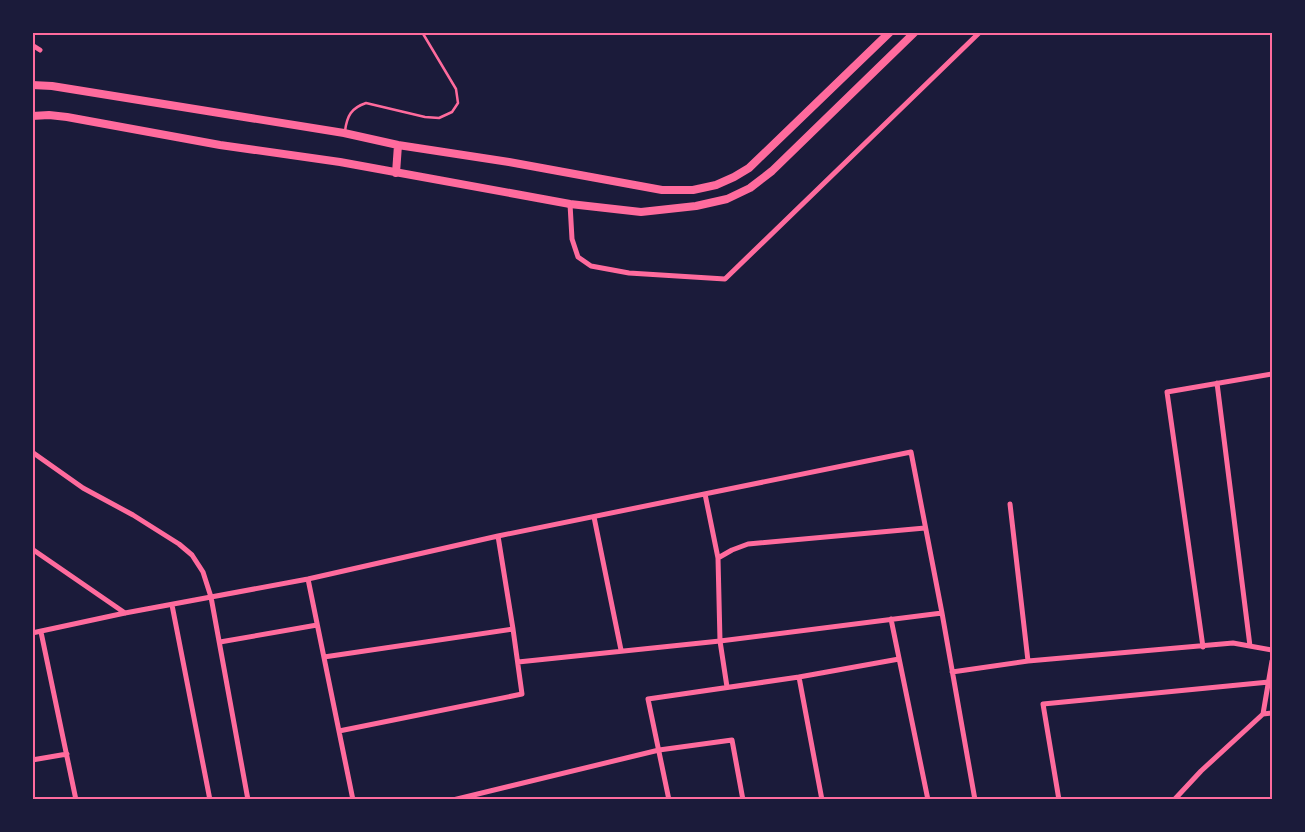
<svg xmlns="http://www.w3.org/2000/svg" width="1305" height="832" font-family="Helvetica,sans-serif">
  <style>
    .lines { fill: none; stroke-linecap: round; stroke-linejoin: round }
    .service { stroke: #ff6b9d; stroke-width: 2.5 }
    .minor { stroke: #ff6b9d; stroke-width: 5 }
    .secondary { stroke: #ff6b9d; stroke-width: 8 }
    .neatline { fill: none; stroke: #ff6b9d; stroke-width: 2 }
  </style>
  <rect width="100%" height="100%" fill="#1b1b3a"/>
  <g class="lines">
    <path class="service" d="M345,131C347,116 351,108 366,103L425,117L439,118L452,112L458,103L456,89L422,32"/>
    <path class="minor" d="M32,45L40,50
      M570,204L572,239L578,257L591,266L629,273L725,279L980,32
      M1217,383L1250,646
      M32,452L83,488L133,515L179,544L192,555L203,572L211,597L248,800
      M705,494L718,558
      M1010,504L1028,661
      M594,517L621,650
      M32,549L125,613
      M308,579L353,800
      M172,605L210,800
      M891,619L928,800
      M41,632L76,800
      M32,633L125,613L308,579L498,536L911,452L942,613L975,800
      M220,642L317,625
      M1203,647L1167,392L1272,374
      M324,657L513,629
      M518,662L720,641L942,613
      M952,672L1028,661L1233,643L1272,650
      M799,677L822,800
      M727,687L720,641L718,558L732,550L748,544L925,528
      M1263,714L1272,661
      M339,731L522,694L513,629L498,536
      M32,760L67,754
      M453,800L659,750L732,740L743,800
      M669,800L648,699L799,677L899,659
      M1059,800L1043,704L1269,682
      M1174,800L1201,771L1263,714L1272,713"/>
    <path class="secondary" d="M32,85L52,86L344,133L398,145L509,162L662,190H693L716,185L734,177L749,168L890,32
      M32,116L49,115L67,117L220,145L340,162L570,204L641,212L696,206L727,199L750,188L772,171L915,32
      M396,173L398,145"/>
  </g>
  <rect width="1305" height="832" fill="none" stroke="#1b1b3a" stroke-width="68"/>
  <rect x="34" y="34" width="1237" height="764" class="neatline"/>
</svg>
